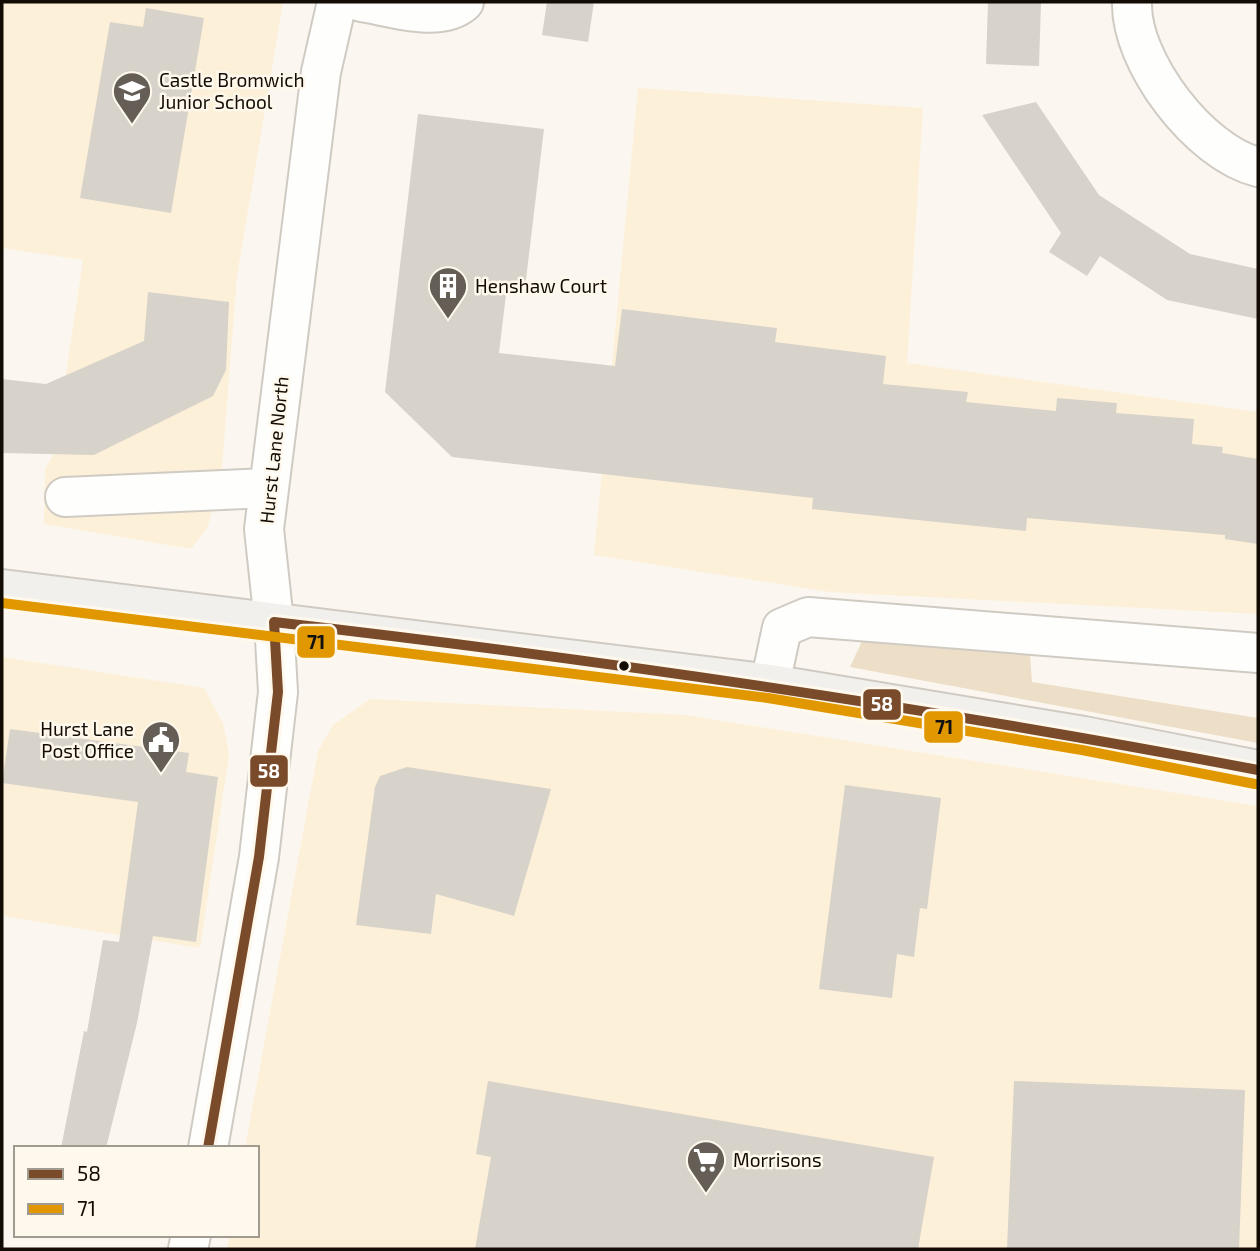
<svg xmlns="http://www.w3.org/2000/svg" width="1260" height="1251" font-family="'Exo 2',sans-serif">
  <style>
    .built { fill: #fdf0d8 }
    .green { fill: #eddfc7 }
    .building { fill: #d7d2ca }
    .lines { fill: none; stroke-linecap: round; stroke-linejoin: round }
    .minor-casing { stroke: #d0cbc2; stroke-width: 42 }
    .tertiary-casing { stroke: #d0cbc2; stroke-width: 42 }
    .secondary-casing { stroke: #d0cbc2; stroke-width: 42 }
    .minor { stroke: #fefefd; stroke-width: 38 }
    .tertiary { stroke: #fefefd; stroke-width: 38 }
    .secondary { stroke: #f2f0ed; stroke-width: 38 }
    .bus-1-casing { stroke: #fff8ec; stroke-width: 16 }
    .bus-2-casing { stroke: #fff8ec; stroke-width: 16 }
    .bus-1 { stroke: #7a4b2a; stroke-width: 10 }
    .bus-2 { stroke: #e09700; stroke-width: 10 }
    .bus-dot { fill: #120c04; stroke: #fff8ec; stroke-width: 2.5 }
    .labels { text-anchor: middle; stroke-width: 5; stroke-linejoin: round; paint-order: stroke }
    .poi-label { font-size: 19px; fill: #120c04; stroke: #fff8ec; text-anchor: start }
    .street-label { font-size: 19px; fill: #120c04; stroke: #fff8ec }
    .line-badge { stroke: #fff8ec; stroke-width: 2.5 }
    .badge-label { font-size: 19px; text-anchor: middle; font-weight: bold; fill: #fff }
    .pale-badge-label { font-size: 19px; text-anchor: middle; font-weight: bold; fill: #111 }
  </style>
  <rect width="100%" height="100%" fill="#fbf7f0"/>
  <path class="built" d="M2,2H283L237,276L222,467L208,526L191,549L44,524L45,469L54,454L83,260L2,248Z
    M638,88L923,108L907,363L1258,412V614L830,592L594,555Z
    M2,657L204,688L223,723L229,755L200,948L2,916Z
    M370,699L685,715L1258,806V1249H227L230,1235H257V1148H245L318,751L333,725Z"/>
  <path class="green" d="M863,639L1030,654L1032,682L1258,718V743L850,667Z"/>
  <path class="building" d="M547,2H594L588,42L542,35Z
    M988,2H1041L1039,66L986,64Z
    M146,8L204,18L171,213L80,198L110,22L143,27Z
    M1036,102L1099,195L1190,254L1258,269V319L1167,300L1100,256L1087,276L1049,252L1061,233L982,115Z
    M418,114L544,129L525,288L507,286L499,353L615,366L622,309L777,328L775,342L886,356L883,384L968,392L966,402L1056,411L1057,398L1117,403L1116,413L1194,419L1192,444L1223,447L1222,453L1258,459V544L1225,539V535L1027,518L1026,531L868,515L812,509L813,498L452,457L385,392Z
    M148,292L229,302L226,370L213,396L94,455L2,453V379L46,384L144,341Z
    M10,729L189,753L186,772L218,777L196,942L153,936L137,1023L106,1148H61L84,1031L87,1032L103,940L119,942L138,802L2,783Z
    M407,767L551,789L514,916L436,894L431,934L356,925L375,787L380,776Z
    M845,785L941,798L927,909L920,908L914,957L897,954L892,998L819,989Z
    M488,1081L934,1157L918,1249H475L491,1157L476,1154Z
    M1014,1081L1245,1090L1239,1249H1007Z"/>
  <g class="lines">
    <g class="minor-casing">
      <path id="minor" d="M361,2C389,6 440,24 464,2
        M1132,2C1130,62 1200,153 1258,167
        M65,497L269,488
        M274,622L264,529L321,72L337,2
        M770,684L782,628L808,617L1258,653"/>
    </g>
    <g class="tertiary-casing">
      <path id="tertiary" d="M208,1148L259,857L278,692L274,622
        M188,1249L191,1235"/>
    </g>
    <g class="secondary-casing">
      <path id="secondary" d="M2,589L770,684L1084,736L1258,770"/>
    </g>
    <use href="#minor" class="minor"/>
    <use href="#tertiary" class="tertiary"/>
    <use href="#secondary" class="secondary"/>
    <g class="bus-1-casing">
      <path id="bus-1" d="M208,1148L259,857L278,692L274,622C604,660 932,708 1258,770"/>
    </g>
    <g class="bus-2-casing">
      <path id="bus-2" d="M2,603L768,698L1082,750L1255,784"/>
    </g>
    <use href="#bus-1" class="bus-1"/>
    <use href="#bus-2" class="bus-2"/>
  </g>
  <defs>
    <g id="school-pin" transform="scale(2.0125)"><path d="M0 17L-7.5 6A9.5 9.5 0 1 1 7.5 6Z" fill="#645e57" stroke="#fff8ec"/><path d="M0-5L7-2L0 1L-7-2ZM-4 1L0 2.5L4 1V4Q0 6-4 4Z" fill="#fff"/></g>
    <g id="building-pin" transform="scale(2.0125)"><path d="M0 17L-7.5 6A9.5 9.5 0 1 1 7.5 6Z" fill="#645e57" stroke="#fff8ec"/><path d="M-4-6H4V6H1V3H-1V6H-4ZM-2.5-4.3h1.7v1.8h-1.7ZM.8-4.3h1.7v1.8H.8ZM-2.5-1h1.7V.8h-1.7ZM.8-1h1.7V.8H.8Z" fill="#fff"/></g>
    <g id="civic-pin" transform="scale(2.0125)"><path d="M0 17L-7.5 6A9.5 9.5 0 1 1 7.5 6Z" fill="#645e57" stroke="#fff8ec"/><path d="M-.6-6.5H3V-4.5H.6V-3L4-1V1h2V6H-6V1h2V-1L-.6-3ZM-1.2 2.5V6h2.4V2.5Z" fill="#fff"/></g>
    <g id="supermarket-pin" transform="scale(2.0125)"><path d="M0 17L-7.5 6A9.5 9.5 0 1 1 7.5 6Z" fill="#645e57" stroke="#fff8ec"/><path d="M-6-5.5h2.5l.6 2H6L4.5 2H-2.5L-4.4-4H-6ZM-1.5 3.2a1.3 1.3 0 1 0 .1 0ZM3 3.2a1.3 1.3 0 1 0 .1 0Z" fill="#fff"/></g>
  </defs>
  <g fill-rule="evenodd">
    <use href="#school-pin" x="132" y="91"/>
    <use href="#building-pin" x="448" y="286"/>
    <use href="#civic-pin" x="161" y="740"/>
    <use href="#supermarket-pin" x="706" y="1160"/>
  </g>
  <circle class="bus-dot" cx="624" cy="666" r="6"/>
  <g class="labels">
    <g class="poi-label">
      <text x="159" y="87">Castle Bromwich<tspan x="159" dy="22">Junior School</tspan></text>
      <text x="475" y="293">Henshaw Court</text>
      <text x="134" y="736" text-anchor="end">Hurst Lane<tspan x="134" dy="22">Post Office</tspan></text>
      <text x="733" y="1167">Morrisons</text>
    </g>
    <g class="street-label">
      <text transform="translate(274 450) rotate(-84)" y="7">Hurst Lane North</text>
    </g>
  </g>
  <g class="line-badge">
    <rect x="296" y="625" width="40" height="34" rx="7" fill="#e09700"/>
    <rect x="862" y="688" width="40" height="33" rx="7" fill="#7a4b2a"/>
    <rect x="923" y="710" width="41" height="34" rx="7" fill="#e09700"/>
    <rect x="249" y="754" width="40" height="34" rx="7" fill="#7a4b2a"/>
  </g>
  <g class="badge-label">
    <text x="882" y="711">58</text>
    <text x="269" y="778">58</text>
  </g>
  <g class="pale-badge-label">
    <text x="316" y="649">71</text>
    <text x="944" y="734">71</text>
  </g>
  <rect width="1260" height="1251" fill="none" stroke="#120c04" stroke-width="7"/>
  <rect x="14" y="1146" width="245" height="91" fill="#fff8ec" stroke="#a09a8f" stroke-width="2"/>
  <rect x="28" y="1169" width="35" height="10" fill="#7a4b2a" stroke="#a09a8f" stroke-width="2"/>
  <text x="77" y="1181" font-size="21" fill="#120c04">58</text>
  <rect x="28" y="1204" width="35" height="10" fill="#e09700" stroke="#a09a8f" stroke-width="2"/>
  <text x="77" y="1216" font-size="21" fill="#120c04">71</text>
</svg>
